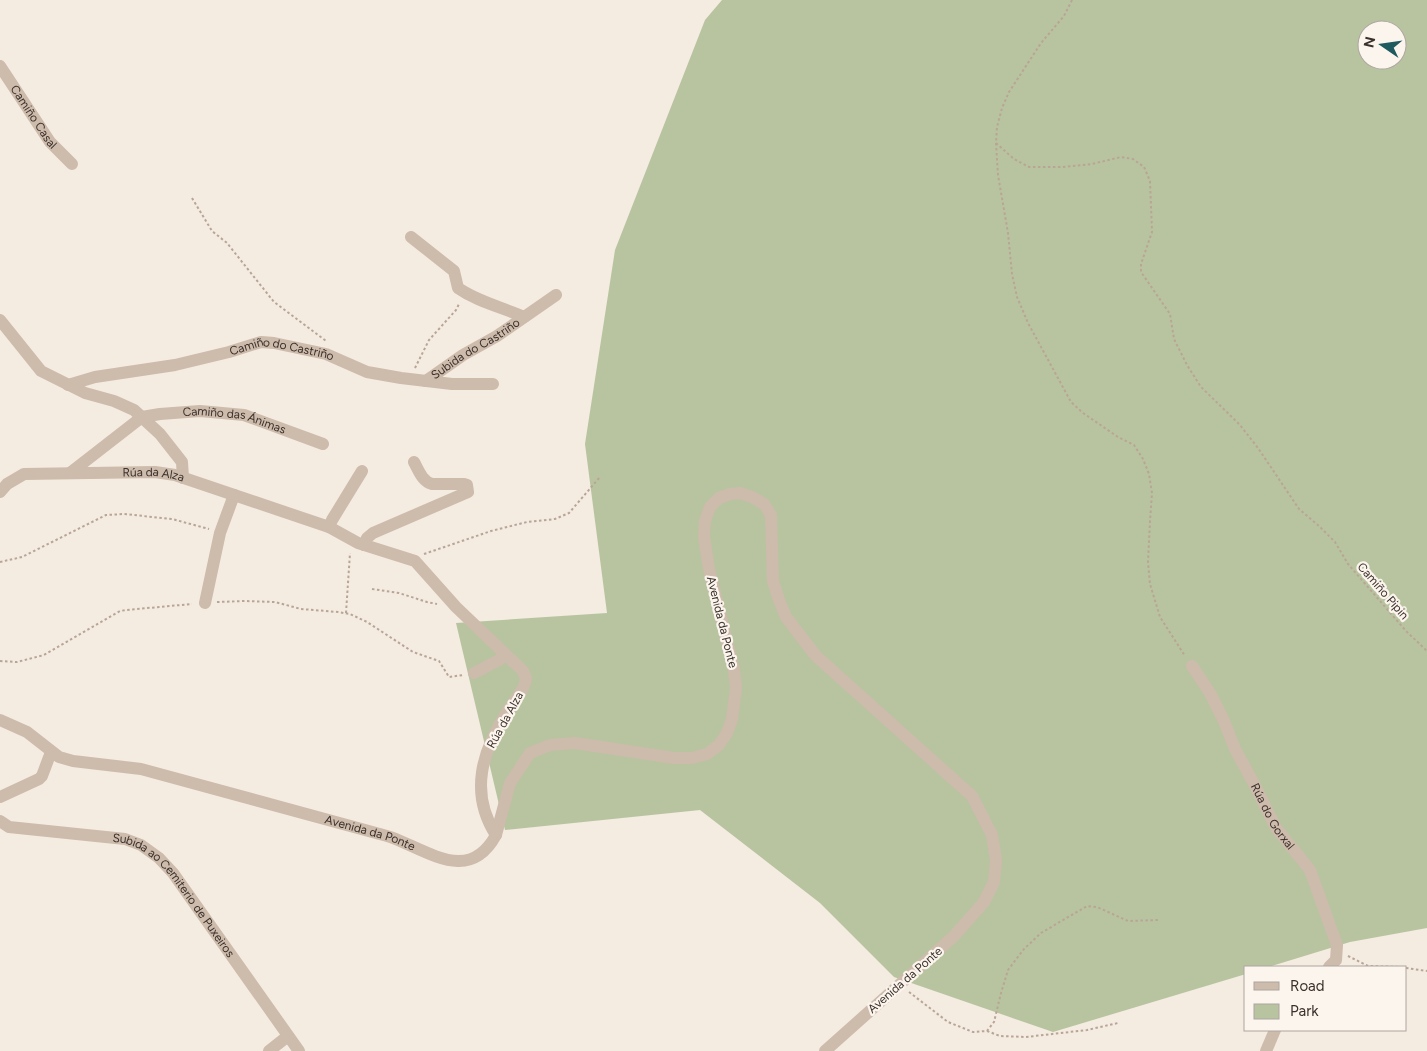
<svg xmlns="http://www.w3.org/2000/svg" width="1427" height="1051" font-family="Figtree,sans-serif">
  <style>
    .green { fill: #b8c4a0; fill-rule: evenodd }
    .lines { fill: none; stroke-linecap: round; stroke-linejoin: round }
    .path { stroke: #b9a596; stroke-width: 2; stroke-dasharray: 2.5 2.5; stroke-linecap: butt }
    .minor { stroke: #cdbbac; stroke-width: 12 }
    .tertiary { stroke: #cdbbac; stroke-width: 12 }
    .labels { text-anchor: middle; stroke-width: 4.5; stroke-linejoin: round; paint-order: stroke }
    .street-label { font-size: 12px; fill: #3b302b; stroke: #fbf5ee }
  </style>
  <rect width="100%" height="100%" fill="#f4ebe1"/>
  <path class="green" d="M722,0H1427V928L1350,942L1268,967H1246V974L1053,1032L894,977L820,903L700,810L505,830L456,623L607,613L585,444L615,250L705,20ZM1367,30H1397V60H1367Z"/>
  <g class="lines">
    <path class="path" d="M1072,0L1064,16L1041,43L1009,92L1002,108L997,127L996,143L998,175L1008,233L1012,274L1017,297L1028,323L1071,402L1083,413L1118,437L1134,445L1143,459L1149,474L1152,493L1150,521L1148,562L1150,584L1160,617L1185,656
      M996,143L1014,159L1029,167H1062L1092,164L1121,157L1133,159L1144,167L1150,181L1152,232L1141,264V272L1170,314L1174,339L1187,365L1201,387L1240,425L1258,448L1299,509L1319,526L1335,542L1348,564L1406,631L1427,651
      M192,198L212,231L227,243L274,302L326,341
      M415,368L429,340L456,310L459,304
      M424,554L491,531L527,522L555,519L569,513L600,477
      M0,562L22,557L106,515L124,514L172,519L209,529
      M372,589L399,593L427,602L437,604
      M217,602L245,601L275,602L301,609L338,612L350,614L367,622L413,652L439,661L449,677L463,675
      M346,613L350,553
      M0,661L17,662L44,655L120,611L126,610L192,604
      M1348,956L1368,966L1401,967
      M1406,968L1427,971
      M909,992L948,1022L973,1032L987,1031L994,1022L1001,993L1008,970L1024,949L1041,933L1087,906L1097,907L1128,921L1158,920
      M987,1031L1000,1036L1026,1037L1087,1030L1118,1023"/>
    <g class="minor">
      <path id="s1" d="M0,66L50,142L72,164"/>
      <path d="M411,237L454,271L458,288C478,302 502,307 524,317"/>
      <path d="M0,320L41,371L85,393L114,401L134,410L160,434L182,462L183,478"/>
      <path id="s2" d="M426,381L463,355L497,336L556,295"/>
      <path id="s3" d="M68,385L95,377L175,365L229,352L261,342L274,343L326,354L367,372L401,378L452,384H493"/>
      <path id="s4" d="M70,473L142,417L160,414L200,411L244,415L323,444"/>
      <path id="s5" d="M0,492L7,484L24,474L155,472L175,475L329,527L358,543L415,561L456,607L523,671C524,674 525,676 526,678C526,688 512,704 507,712C482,751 469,793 496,835"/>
      <path d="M329,527L332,520L362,471"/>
      <path d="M364,545L367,538L373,533L468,492L467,485L464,484H432C422,481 419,471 414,462"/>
      <path d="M205,603L220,533L234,495"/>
      <path id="s6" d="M1192,666L1210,693L1224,721L1235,749L1253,782L1276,828L1310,870L1337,945L1336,960L1329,967"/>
      <path d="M474,673L499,660L505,654"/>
      <path d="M0,797L39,779L42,776L51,752"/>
      <path id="s7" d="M0,821L9,827L125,839L141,845L159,858L173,873L299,1051"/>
      <path d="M269,1051L288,1036"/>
      <path d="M1266,1051L1275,1030"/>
    </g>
    <path class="tertiary" id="s8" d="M0,720L27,732L59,757L73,761L141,769L376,833C383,835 391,837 398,840C434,855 471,881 496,835L510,783L530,753L550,745L575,743L674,758H692L707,754L719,745L727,733L732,719L736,688L734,670L709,569L704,536L705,521L710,507L719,498L730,494L740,493L752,497L764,504L771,515L773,581L779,600L786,617L816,656L972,796L992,835L996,860L994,882L984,902L954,936L825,1051"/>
  </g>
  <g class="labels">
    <g class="street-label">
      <text dy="4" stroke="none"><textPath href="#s1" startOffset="61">Camiño Casal</textPath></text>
      <text dy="4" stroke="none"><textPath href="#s2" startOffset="59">Subida do Castriño</textPath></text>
      <text dy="4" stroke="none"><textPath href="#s3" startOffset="219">Camiño do Castriño</textPath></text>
      <text dy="4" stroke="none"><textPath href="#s4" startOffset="185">Camiño das Ánimas</textPath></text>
      <text dy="4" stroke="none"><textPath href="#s5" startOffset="160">Rúa da Alza</textPath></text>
      <text transform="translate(1383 591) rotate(49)" y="4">Camiño Pipin</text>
      <text transform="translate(722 622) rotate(76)" y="4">Avenida da Ponte</text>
      <text transform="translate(505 720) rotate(-61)" y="4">Rúa da Alza</text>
      <text dy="4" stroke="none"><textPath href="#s6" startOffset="171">Rúa do Gorxal</textPath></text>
      <text dy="4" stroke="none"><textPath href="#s8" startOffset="391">Avenida da Ponte</textPath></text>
      <text dy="4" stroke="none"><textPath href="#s7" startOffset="202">Subida ao Cemiterio de Puxeiros</textPath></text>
      <text transform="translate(905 980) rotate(-41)" y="4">Avenida da Ponte</text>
    </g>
  </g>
  <rect x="1244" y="966" width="162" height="65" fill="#fbf5ee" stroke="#aea6a0"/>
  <rect x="1254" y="982" width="25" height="8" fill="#cdbbac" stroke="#aea6a0"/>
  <text x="1290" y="991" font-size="15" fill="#3b302b">Road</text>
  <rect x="1254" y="1004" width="25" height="15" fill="#b8c4a0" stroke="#aea6a0"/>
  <text x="1290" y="1016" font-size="15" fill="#3b302b">Park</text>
  <g transform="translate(1382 45) rotate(283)"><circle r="24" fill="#fbf5ee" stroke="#aea6a0"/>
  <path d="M0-4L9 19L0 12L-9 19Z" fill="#1f5a5e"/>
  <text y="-8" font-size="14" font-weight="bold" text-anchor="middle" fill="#3b302b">N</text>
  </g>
</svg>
